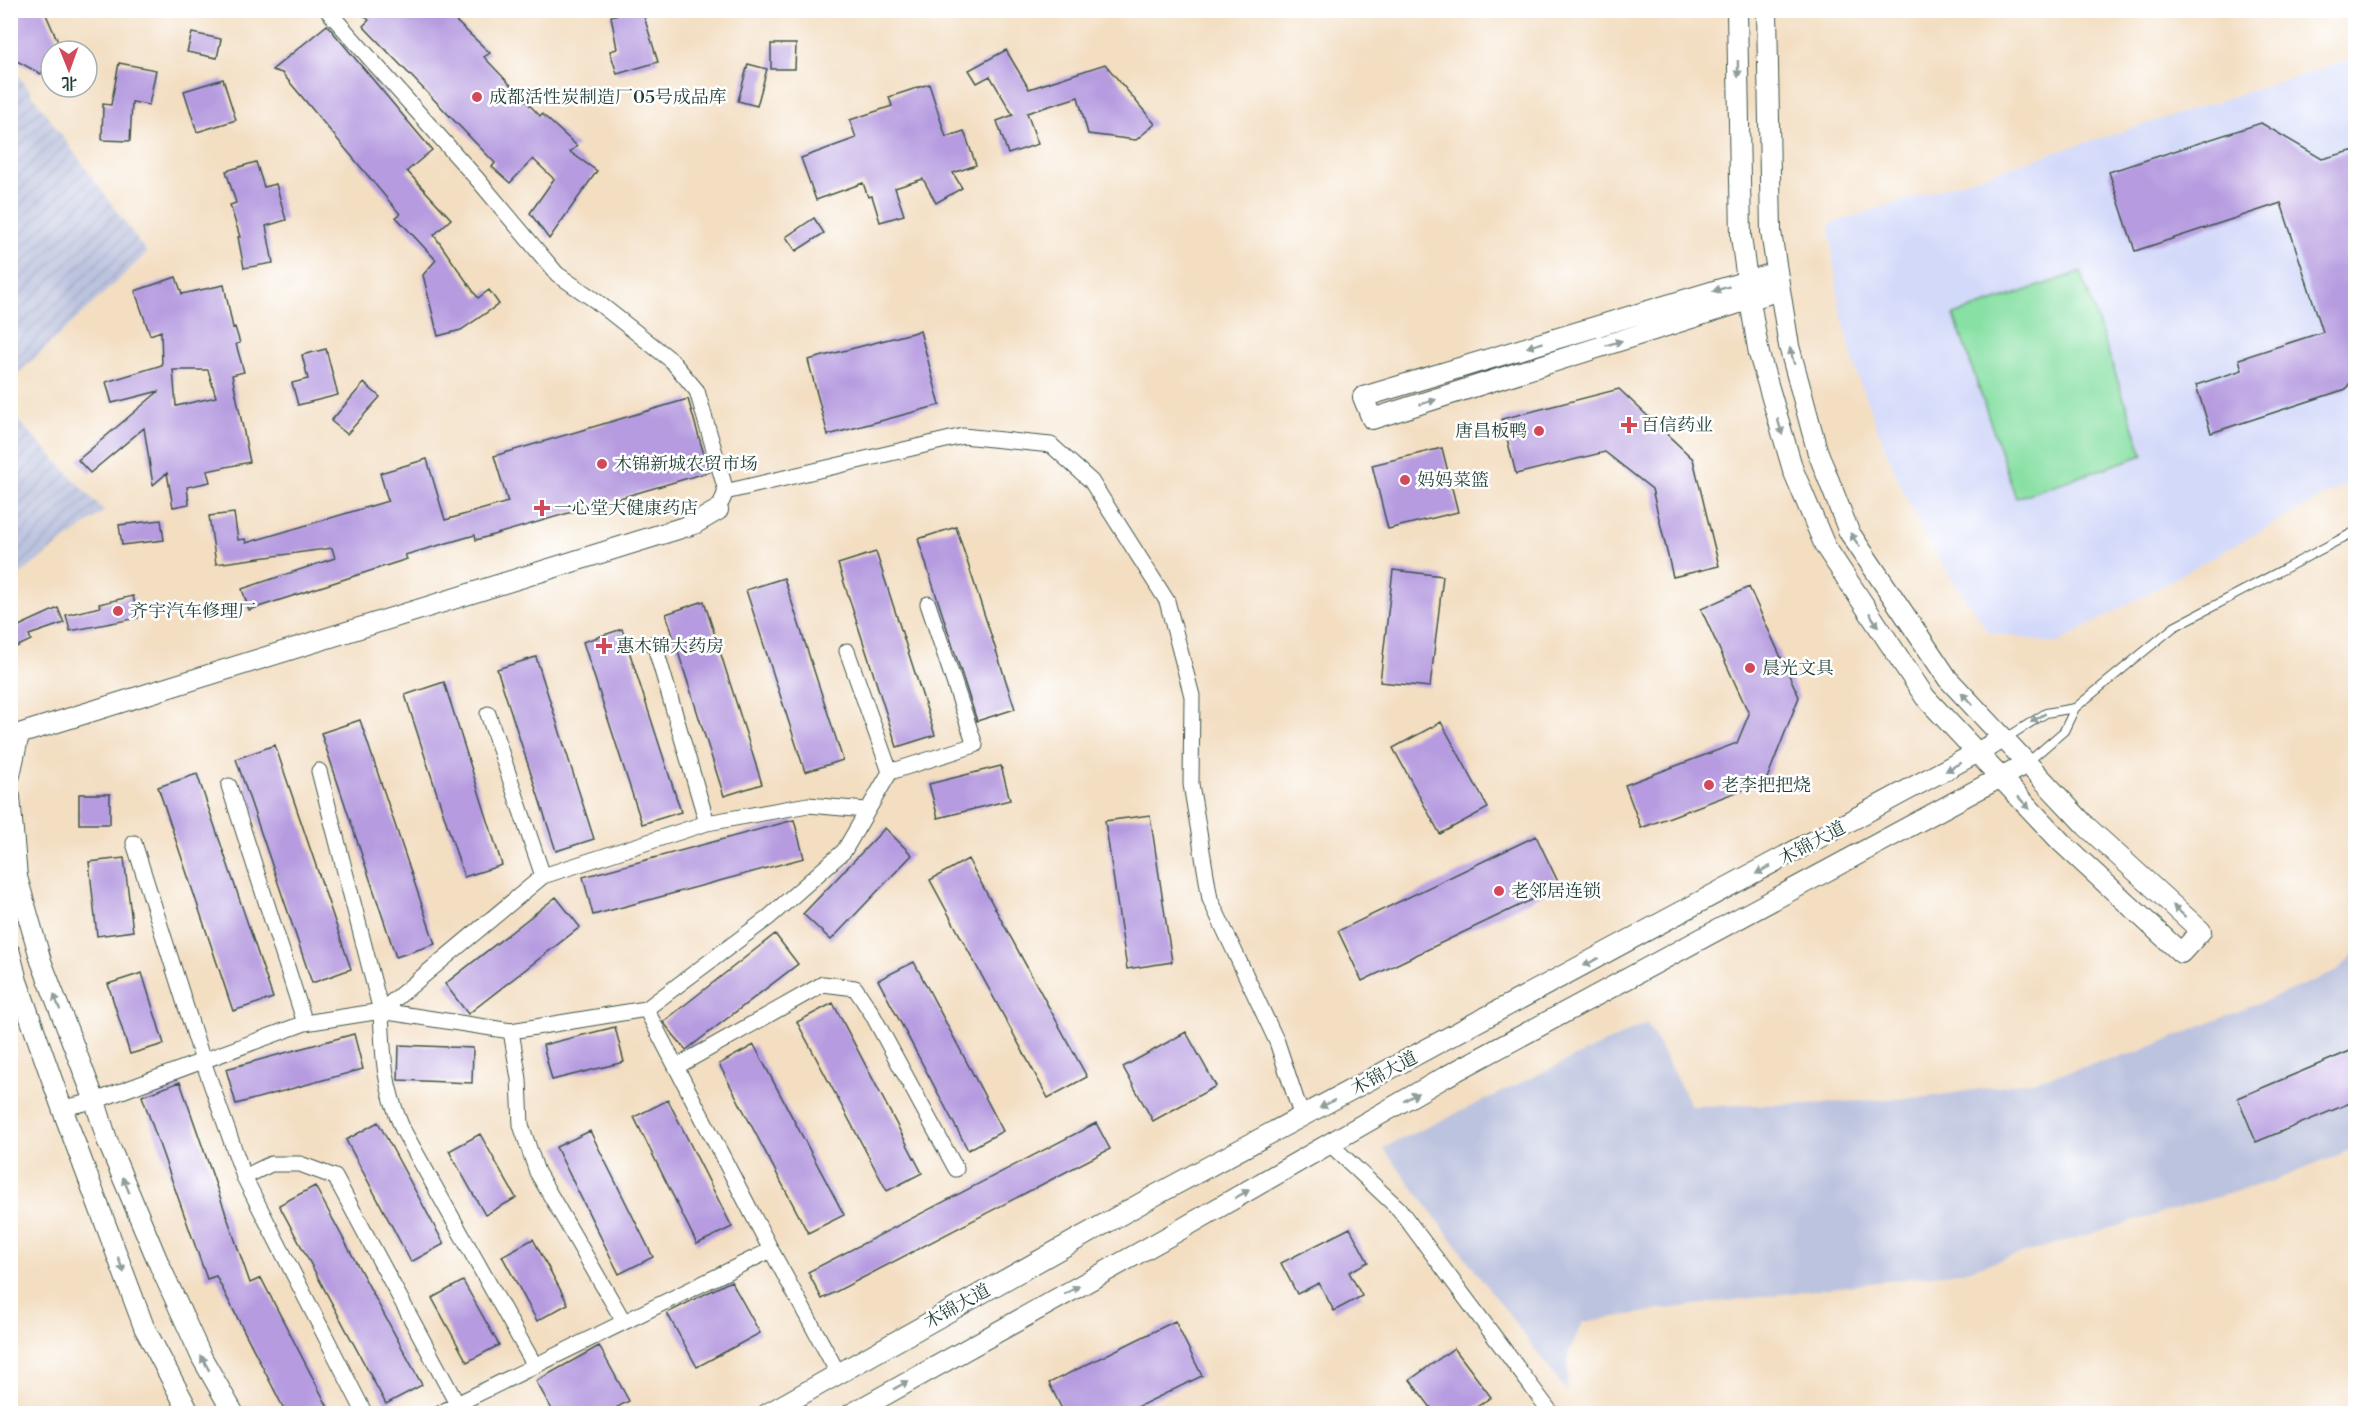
<svg xmlns="http://www.w3.org/2000/svg" width="2366" height="1424" font-family="'Libre Bodoni','Noto Serif SC',serif">
  <style>
    .built { fill: #d3d9f9 }
    .industrial { fill: url(#industrial-furrows) }
    .railway { fill: #bcc3de }
    .pitch { fill: #88e0a4; stroke: #548e6c; stroke-width: 1.5 }
    .building { fill: #b69be0; fill-rule: evenodd }
    .lines { fill: none; stroke-linecap: round; stroke-linejoin: round }
    .service-casing { stroke: #3f5549; stroke-width: 10 }
    .minor-casing { stroke: #3f5549; stroke-width: 17 }
    .tertiary-casing { stroke: #3f5549; stroke-width: 22 }
    .service { stroke: #fff; stroke-width: 8 }
    .minor { stroke: #fff; stroke-width: 15 }
    .tertiary { stroke: #fff; stroke-width: 20 }
    .oneway { fill: #8f9e9a }
    .poi-dot { fill: #d1495b; stroke: #fff; stroke-width: 2 }
    .labels { text-anchor: middle; stroke-width: 5; stroke-linejoin: round; paint-order: stroke }
    .poi-label { font-size: 18px; fill: #1f3d34; stroke: #fff; text-anchor: start }
    .street-label { font-size: 18px; fill: #1f3d34; stroke: #fff }
  </style>
  <defs>
    <pattern id="industrial-furrows" width="10" height="10" patternUnits="userSpaceOnUse" patternTransform="scale(1.5)"><rect width="10" height="10" fill="#bcc3de"/><path d="M-1 1l2-2M0 10L10 0M9 11l2-2" fill="none" stroke="#a1a8bf"/></pattern>
  </defs>
  <rect width="100%" height="100%" fill="#fff"/>
  <filter id="ink" filterUnits="userSpaceOnUse"><feTurbulence type="fractalNoise" baseFrequency=".0167" numOctaves="2"/><feDisplacementMap in="SourceGraphic" scale="12" xChannelSelector="R" yChannelSelector="G"/><feConvolveMatrix kernelMatrix="1 2 1 2 8 2 1 2 1" color-interpolation-filters="sRGB"/></filter>
  <filter id="wash" filterUnits="userSpaceOnUse"><feTurbulence type="fractalNoise" baseFrequency=".008" numOctaves="4" result="noise"/><feDisplacementMap in="SourceGraphic" scale="24" xChannelSelector="R" yChannelSelector="G"/><feGaussianBlur stdDeviation="1.35" result="paint"/><feColorMatrix in="noise" values="0 0 0 0 0 0 0 0 0 0 0 0 0 0 0 0 0 1.4 0 .05"/><feComposite in="paint" operator="in"/></filter>
  <g filter="url(#wash)">
    <rect width="100%" height="100%" fill="#f3dec2"/>
    <path class="built" d="M2355,58V479L2056,644L1988,632L1928,543L1901,486L1874,420L1856,372L1839,305L1829,224Z"/>
    <path class="industrial" d="M10,64L147,253L11,380H10Z
      M11,413L104,511L11,581Z"/>
    <path class="railway" d="M2355,952V1148L2276,1180L1959,1272L1680,1307L1583,1322L1569,1352L1567,1392L1383,1148L1647,1023L1691,1106L1809,1104L1928,1097L2033,1081L2138,1052L2338,971Z"/>
    <path class="pitch" d="M2081,272L2143,455L2016,498L1954,315Z"/>
    <g id="blocks">
      <path class="building" d="M10,10H44L58,42L53,51H51V55L41,74L13,59L10,53Z
        M357,10H444L490,53L484,57L540,116L542,114L577,146L570,152L597,171L549,239L530,213L554,179L533,159L510,183L492,167L495,163L363,26L369,20Z
        M623,10H642L658,62L617,74L610,51L617,49L611,16L623,13Z
        M327,25L432,150L407,171L451,219L434,235L478,298L489,290L499,304L461,330L438,336L423,275L436,260L396,217L400,214L282,73L272,70Z
        M192,33L221,39L217,58L187,52Z
        M771,44H796L795,69H771Z
        M1006,50L1029,89L1105,64L1155,124L1136,140L1088,134L1078,97L1027,113L1038,144L1008,154L997,121L1013,115L990,76L977,83L969,70Z
        M119,63L156,70L149,105L132,102L130,141L102,140L103,104L111,105Z
        M748,64L767,69L757,106L738,101Z
        M223,79L236,120L197,132L184,91Z
        M929,84L946,137L964,131L976,165L953,173L962,188L936,203L923,179L895,188L904,215L880,222L872,196L868,197L863,183L816,200L801,158L856,138L850,120L892,106L889,97Z
        M2261,123L2322,159L2355,150V374L2346,389L2211,433L2196,385L2242,370L2239,359L2323,332L2281,203L2135,251L2109,172Z
        M256,162L264,187L276,184L286,220L266,226L273,263L244,268L238,237H240L230,205L236,203L226,171Z
        M814,218L824,233L796,251L786,237Z
        M176,277L182,294L224,285L233,328L235,327L240,343L236,344L244,372L232,375L250,462L207,471L210,482L187,487L189,504L173,507L167,473L153,485L144,428L90,473L78,460L159,391L112,403L106,382L162,365L161,331L150,335L135,291ZM173,370H208L216,397L176,406Z
        M920,331L940,405L828,435L808,360Z
        M326,349L338,395L298,405L292,383L308,379L302,355Z
        M364,383L380,397L347,434L331,421Z
        M1619,389L1693,459L1719,566L1673,577L1652,489L1605,452L1516,474L1502,419Z
        M688,399L709,472L476,540L475,535L405,555L407,559L249,610L242,589L335,558L332,548L216,564L209,516L234,513L238,540L245,539L246,543L388,501L380,473L427,459L445,520L508,502L494,456Z
        M1442,448L1458,512L1388,529L1372,465Z
        M161,520L164,540L122,545L119,525Z
        M956,527L1015,709L977,721L918,539Z
        M876,552L935,735L897,747L838,564Z
        M1393,570L1443,576L1430,687L1380,682Z
        M784,578L843,760L805,772L746,590Z
        M1749,587L1799,697L1766,781L1641,828L1625,785L1737,743L1749,714L1701,609Z
        M133,596L138,618L70,631L66,615L100,607L99,604Z
        M704,601L762,784L724,796L666,614Z
        M58,608L64,623L29,635L31,640L10,650V630Z
        M622,629L681,812L642,824L583,642Z
        M536,657L594,839L556,851L497,669Z
        M444,682L502,865L464,877L405,695Z
        M360,720L435,944L396,957L321,733Z
        M1441,722L1488,808L1440,834L1393,748Z
        M275,745L351,969L312,983L236,759Z
        M1001,766L1010,800L938,818L929,784Z
        M197,774L273,998L233,1011L158,787Z
        M79,794H110V824H79Z
        M1150,815L1172,962L1127,969L1105,821Z
        M794,820L804,858L593,915L583,877Z
        M885,828L912,855L831,940L803,914Z
        M1536,836L1560,886L1362,981L1338,931Z
        M124,858L133,931L97,936L89,862Z
        M968,859L1087,1077L1048,1098L930,880Z
        M556,897L580,927L468,1014L445,984Z
        M775,934L798,964L686,1050L663,1022Z
        M914,962L1003,1131L968,1150L878,980Z
        M142,973L164,1044L130,1054L108,984Z
        M833,1003L922,1173L887,1191L797,1022Z
        M615,1027L624,1062L552,1080L543,1045Z
        M1186,1032L1216,1086L1153,1121L1123,1067Z
        M354,1034L363,1069L236,1104L226,1069Z
        M399,1045L473,1048L472,1083L398,1080Z
        M754,1045L844,1215L808,1233L719,1064Z
        M2355,1049V1101L2256,1142L2238,1098Z
        M180,1082L250,1283L261,1278L331,1413H286L216,1276L207,1279L142,1096Z
        M668,1100L732,1227L697,1244L634,1117Z
        M378,1122L444,1244L411,1262L346,1140Z
        M1096,1123L1110,1149L822,1299L808,1272Z
        M590,1131L653,1257L619,1274L556,1147Z
        M480,1134L516,1198L485,1215L449,1151Z
        M315,1186L422,1385L386,1404L279,1205Z
        M1350,1228L1368,1262L1349,1272L1362,1296L1334,1311L1319,1283L1297,1294L1281,1263Z
        M533,1239L568,1304L537,1321L502,1256Z
        M463,1281L499,1345L467,1362L432,1298Z
        M731,1281L760,1333L697,1367L667,1313Z
        M1175,1321L1202,1376L1125,1413H1064L1049,1383Z
        M599,1346L629,1401L606,1413H554L536,1381Z
        M1454,1348L1491,1397L1468,1413H1435L1410,1380Z"/>
    </g>
  </g>
  <g filter="url(#ink)">
    <use href="#blocks" fill-opacity="0" stroke="#3f5549" stroke-width="1.5"/>
    <g class="lines">
      <g class="service-casing">
        <path id="service" d="M2006,738L2046,713L2075,708
          M2028,762L2064,731L2075,708L2174,627L2356,531"/>
      </g>
      <g class="minor-casing">
        <path id="minor" d="M327,10L478,180L557,274L596,301L671,360L697,391L726,491L722,501
          M725,492L963,436L1051,445L1091,481L1167,601L1192,696L1191,784L1210,899L1277,1042L1302,1117
          M654,643L707,823
          M847,651L890,772
          M488,714L543,876
          M319,771L381,1011L543,876L707,823L808,805L866,810
          M229,786L305,1023
          M134,843L203,1061L244,1177L365,1414
          M381,1011C383,1057 384,1087 403,1130L535,1366
          M511,1031L519,1079L521,1125L537,1172L624,1322
          M676,1067L823,984L855,988L871,1012L956,1169
          M62,1108L95,1101L305,1023L381,1011L511,1031L646,1009L768,918L844,851L890,772L975,745L928,604
          M1330,1144L1399,1209L1552,1414
          M244,1177L271,1164H300L335,1177L457,1404L771,1250L646,1009
          M771,1250L838,1373
          M439,1414L457,1404"/>
      </g>
      <g class="tertiary-casing">
        <path id="tertiary" d="M1737,10L1741,237L1750,301L1759,354L1793,470L1825,546L1925,697L2062,843L2181,953L2201,931L2086,826L1948,679L1849,532L1817,450L1789,346L1780,290L1771,232L1767,10
          M1777,272L1363,397L1372,419L1780,290
          M10,740L19,734L694,524L718,510
          M10,775L19,734
          M10,797L17,877L41,961L95,1101L107,1140L159,1264L202,1358L234,1414
          M10,953L17,981L62,1108L144,1327L190,1414
          M767,1414L1154,1196L2004,738
          M851,1414L1178,1231L1445,1077L2027,763"/>
      </g>
      <use href="#service" class="service"/>
      <use href="#minor" class="minor"/>
      <use href="#tertiary" class="tertiary"/>
    </g>
    <defs><path id="oneway-solid" d="M-6-.8H1V-3.2L6.5 0L1 3.2V.8H-6Z" transform="scale(1.5)"/></defs>
    <g class="oneway">
      <use href="#oneway-solid" transform="translate(1738 69) rotate(89)"/>
      <use href="#oneway-solid" transform="translate(1721 289) rotate(163)"/>
      <use href="#oneway-solid" transform="translate(1614 343) rotate(-17)"/>
      <use href="#oneway-solid" transform="translate(1535 345) rotate(163)"/>
      <use href="#oneway-solid" transform="translate(1792 356) rotate(-105)"/>
      <use href="#oneway-solid" transform="translate(1428 402) rotate(-17)"/>
      <use href="#oneway-solid" transform="translate(1780 427) rotate(74)"/>
      <use href="#oneway-solid" transform="translate(1855 540) rotate(-124)"/>
      <use href="#oneway-solid" transform="translate(1874 620) rotate(57)"/>
      <use href="#oneway-solid" transform="translate(1967 699) rotate(-133)"/>
      <use href="#oneway-solid" transform="translate(2038 718) rotate(149)"/>
      <use href="#oneway-solid" transform="translate(1953 767) rotate(151)"/>
      <use href="#oneway-solid" transform="translate(2024 803) rotate(47)"/>
      <use href="#oneway-solid" transform="translate(1763 870) rotate(152)"/>
      <use href="#oneway-solid" transform="translate(2179 911) rotate(-137)"/>
      <use href="#oneway-solid" transform="translate(1591 962) rotate(152)"/>
      <use href="#oneway-solid" transform="translate(57 1002) rotate(-111)"/>
      <use href="#oneway-solid" transform="translate(1411 1097) rotate(-30)"/>
      <use href="#oneway-solid" transform="translate(1327 1104) rotate(152)"/>
      <use href="#oneway-solid" transform="translate(126 1185) rotate(-113)"/>
      <use href="#oneway-solid" transform="translate(1242 1194) rotate(-30)"/>
      <use href="#oneway-solid" transform="translate(121 1265) rotate(69)"/>
      <use href="#oneway-solid" transform="translate(1072 1290) rotate(-29)"/>
      <use href="#oneway-solid" transform="translate(205 1363) rotate(-119)"/>
      <use href="#oneway-solid" transform="translate(901 1385) rotate(-29)"/>
    </g>
  </g>
  <g class="poi-dot">
    <circle cx="477" cy="97" r="6"/>
    <path d="M1626 416h6v6h6v6h-6v6h-6v-6h-6v-6h6z"/>
    <circle cx="1539" cy="431" r="6"/>
    <circle cx="602" cy="464" r="6"/>
    <circle cx="1405" cy="480" r="6"/>
    <path d="M539 499h6v6h6v6h-6v6h-6v-6h-6v-6h6z"/>
    <circle cx="118" cy="611" r="6"/>
    <path d="M601 637h6v6h6v6h-6v6h-6v-6h-6v-6h6z"/>
    <circle cx="1750" cy="668" r="6"/>
    <circle cx="1709" cy="785" r="6"/>
    <circle cx="1499" cy="891" r="6"/>
  </g>
  <g class="labels">
    <g class="poi-label">
      <text x="489" y="103">成都活性炭制造厂05号成品库</text>
      <text x="1641" y="431">百信药业</text>
      <text x="1527" y="437" text-anchor="end">唐昌板鸭</text>
      <text x="614" y="470">木锦新城农贸市场</text>
      <text x="1417" y="486">妈妈菜篮</text>
      <text x="554" y="514">一心堂大健康药店</text>
      <text x="130" y="617">齐宇汽车修理厂</text>
      <text x="616" y="652">惠木锦大药房</text>
      <text x="1762" y="674">晨光文具</text>
      <text x="1721" y="791">老李把把烧</text>
      <text x="1511" y="897">老邻居连锁</text>
    </g>
    <g class="street-label">
      <text transform="translate(1812 843) rotate(-28)" y="6">木锦大道</text>
      <text transform="translate(1384 1073) rotate(-28)" y="6">木锦大道</text>
      <text transform="translate(957 1306) rotate(-29)" y="6">木锦大道</text>
    </g>
  </g>
  <rect width="2366" height="1424" fill="none" stroke="#fff" stroke-width="36"/>
  <g transform="translate(69 69) rotate(179)"><circle r="28" fill="#ffffff" stroke="#a5b1ae" stroke-width="1.5"/>
  <path d="M0-4.5L10 22L0 15L-10 22Z" fill="#d1495b"/>
  <text y="-9" font-size="16" font-weight="bold" text-anchor="middle" fill="#1f3d34">北</text>
  </g>
</svg>
